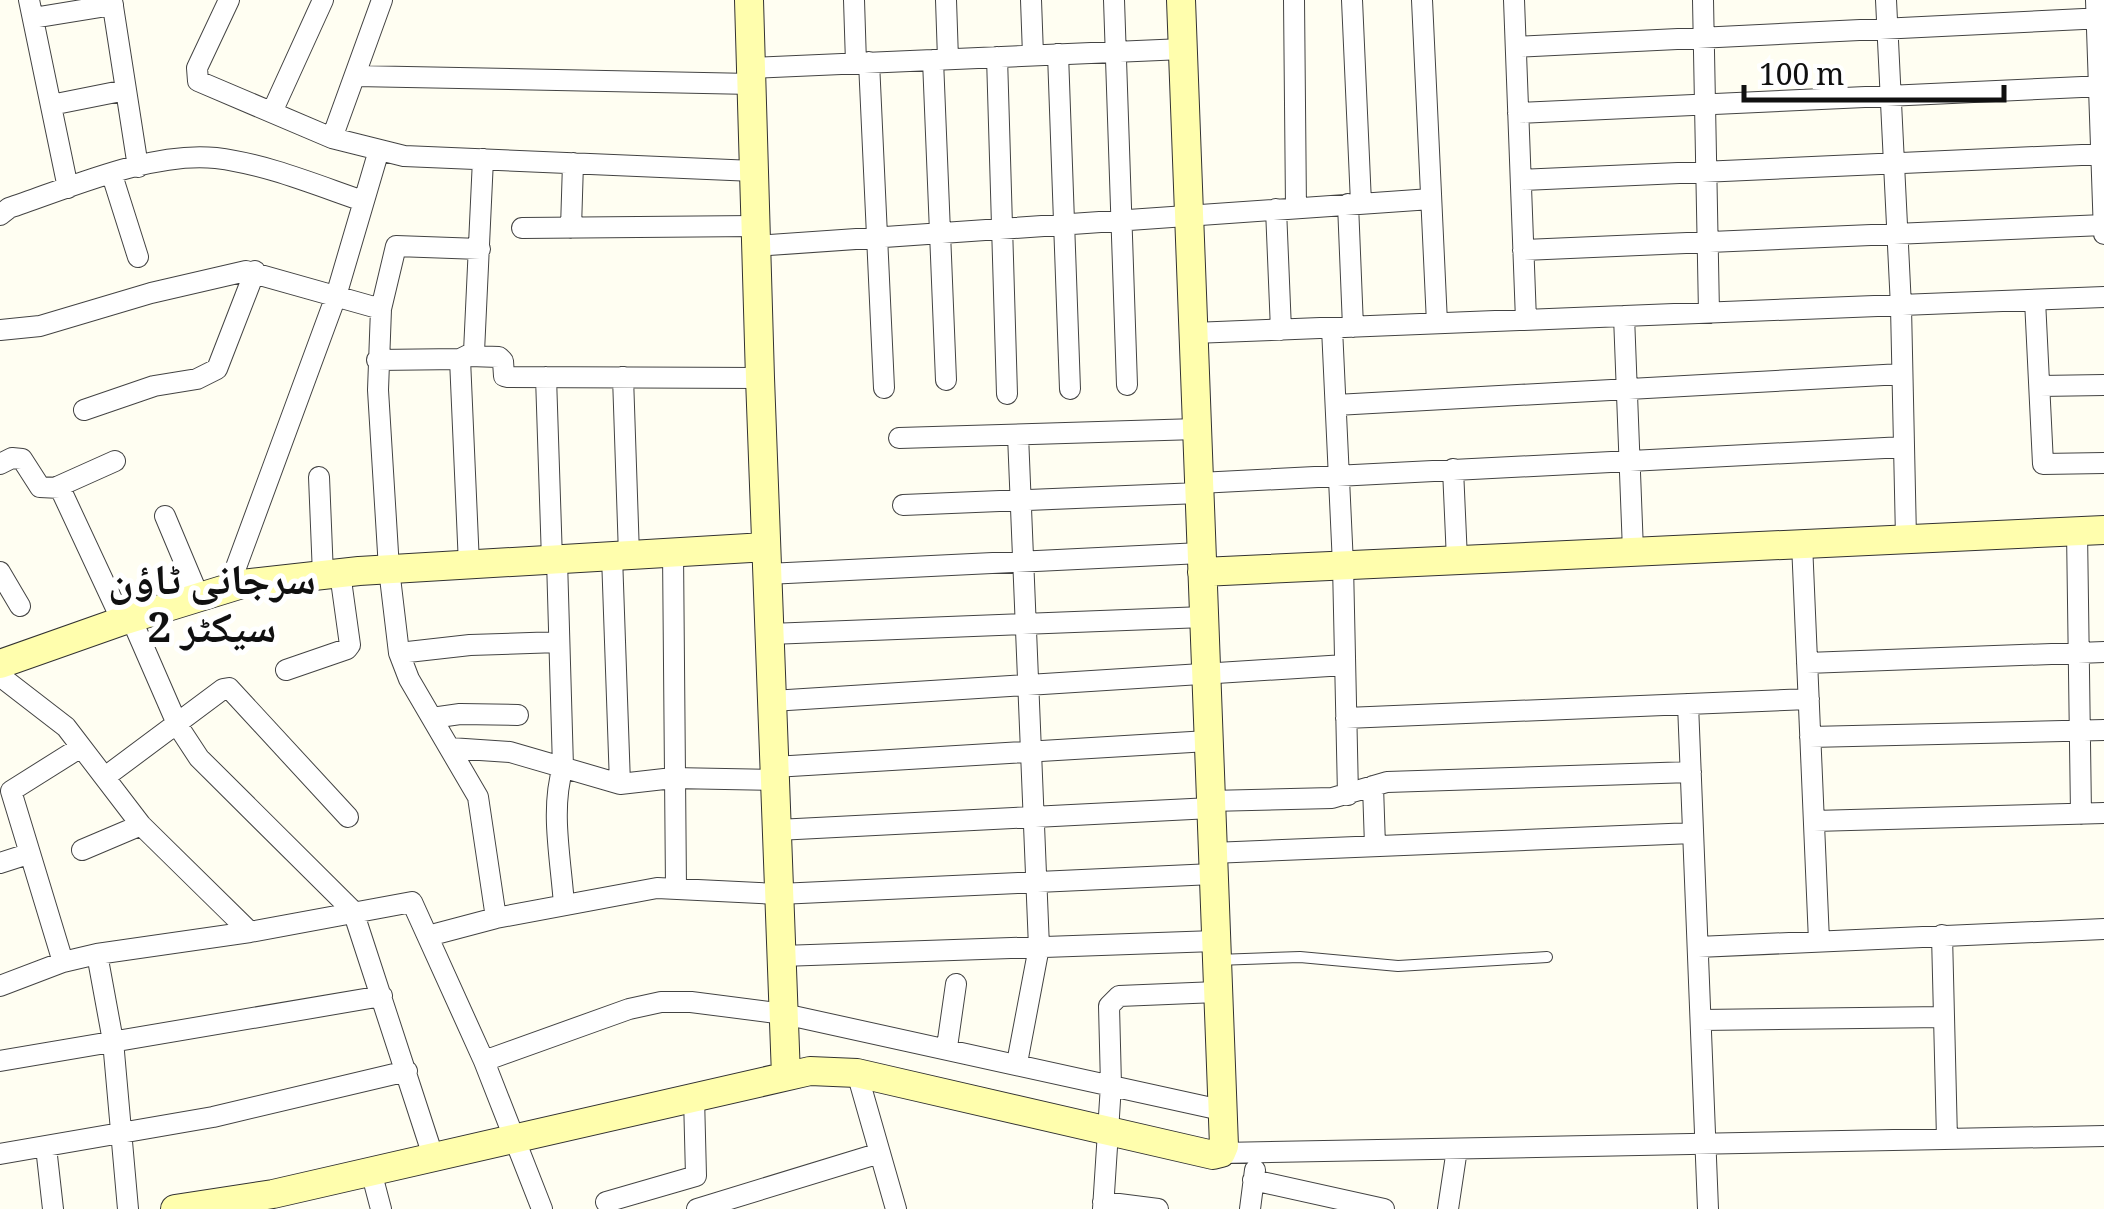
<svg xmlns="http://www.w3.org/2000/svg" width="2104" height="1209" font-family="Georgia,'Noto Naskh Arabic',serif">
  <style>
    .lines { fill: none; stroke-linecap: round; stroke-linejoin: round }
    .lane-casing { stroke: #434343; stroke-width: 12 }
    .street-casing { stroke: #434343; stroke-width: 22 }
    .secondary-casing { stroke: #323232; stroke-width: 30 }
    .lane { stroke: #fff; stroke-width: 10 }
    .street { stroke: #fff; stroke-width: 20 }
    .secondary { stroke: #fffead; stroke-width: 28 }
    .labels { text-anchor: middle; stroke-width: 10; stroke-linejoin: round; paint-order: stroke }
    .district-label { font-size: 42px; font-weight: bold; fill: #101010; stroke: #fff }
  </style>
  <rect width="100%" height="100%" fill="#fffef2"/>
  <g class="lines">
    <g class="lane-casing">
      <path id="lane" d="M1217,960L1300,957L1398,966L1547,957"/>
    </g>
    <g class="street-casing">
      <path id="street" d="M29,0L68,188
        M112,0L138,167
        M229,0L197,68L198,81L332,138L404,156L754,171
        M854,0L856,63
        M946,0L948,59
        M1031,0L1033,55
        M1114,0L1127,385
        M1294,0L1296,208
        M1352,0L1361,203
        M1422,0L1437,323
        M1514,0L1526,320
        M1703,0L1709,313
        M1886,0L1901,307L1906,538
        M2096,0L2104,234
        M33,18L113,5
        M1516,47L2104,18
        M1058,54L1070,389
        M997,57L1007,394
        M933,60L946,380
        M869,62L884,388
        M751,68L1183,49
        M356,76L752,84
        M51,105L126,90
        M272,112L323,0
        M1518,113L2104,86
        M332,138L382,0
        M112,175L138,257
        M1521,180L2104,154
        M1348,204L1353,327
        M1276,209L1281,330
        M0,215L9,208C69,188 152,151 216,158C266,164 316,185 363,201
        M522,228L755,226
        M571,228L573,163
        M756,246L1431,199
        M1523,250L2104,225
        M2035,300L2043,464L2104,463
        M381,309L396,246L480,249
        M1624,316L1633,551
        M1332,328L1343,565L1348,795
        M0,330L40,326L151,293L246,271L381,309L378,390L389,569L399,653L409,679L478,797L496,918
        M1193,333L2104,297
        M470,356L499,357L503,361L504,376L508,377L760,378
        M460,359L469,565
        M377,360L460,359L474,352L483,159
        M546,377L552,560
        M623,377L629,555
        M2040,386L2104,385
        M1336,405L1902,374
        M84,410L154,386L197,379L217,369L255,271
        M899,438L1197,429
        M0,464L12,458L22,459L40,487L60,488L122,621
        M1453,469L1457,560
        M319,477L323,575
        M1199,483L1904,447
        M57,487L115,461
        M903,505L1199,493
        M165,516L199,597
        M2077,531L2081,814
        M1802,543L1819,941
        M673,552L676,887
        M612,556L620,784
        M557,560L563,767C550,810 561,860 564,905
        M0,572L20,606
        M767,574L1201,553
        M228,589L336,296L379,150
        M131,618L178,726L199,758L353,911L433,1156
        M770,634L1204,617
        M399,653L470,645L559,642
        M1807,663L2104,652
        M286,670L347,649L350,645L340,573
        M0,676L66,727L141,825L250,932
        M772,701L1345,665
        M1688,704L1708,1209
        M432,718L460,714L518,715
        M1346,718L1809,699
        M1810,737L2104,730
        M450,748L510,752L620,784L673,778L775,780
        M774,767L1208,741
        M105,777L223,689L229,688L348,817
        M1373,786L1375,846
        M1210,801L1332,798L1387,782L1691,772
        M1814,821L2104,813
        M777,830L1211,808
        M82,850L141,825
        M1212,853L1693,833
        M0,863L28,854
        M1942,935L1947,1139
        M428,936L496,918L657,888L779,894L1213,874
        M1698,947L2104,929
        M97,954L113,1041L128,1209
        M782,956L1215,941
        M63,962L11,791L81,747
        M0,986L63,962L97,954L250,932L412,902L484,1061L542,1209
        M1701,1020L1944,1017
        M947,1047L956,984
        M0,1061L382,996
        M484,1061L629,1009L661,1002H691L784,1014L1221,1110
        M1017,1063L1039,947L1018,435
        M857,1073L896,1209
        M46,1147L53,1209
        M1221,1153L2104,1136
        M0,1154L213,1117L407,1071
        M371,1171L381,1209
        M1253,1180L1384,1209
        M606,1202L696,1176L694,1097
        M1103,1202L1158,1209
        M697,1209L880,1153
        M1103,1209L1111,1085L1109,1006L1119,996L1217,992
        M1250,1209L1255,1170
        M1448,1209L1457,1149"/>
    </g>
    <g class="secondary-casing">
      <path id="secondary" d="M749,0L760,378L786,1076
        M1202,572L2104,530
        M0,664L122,621L242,584L359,571L766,547
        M175,1209L273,1194L810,1071L857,1073L1213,1155L1221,1153L1224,1146L1181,0"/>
    </g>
    <use href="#lane" class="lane"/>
    <use href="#street" class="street"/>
    <use href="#secondary" class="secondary"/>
  </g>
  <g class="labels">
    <g class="district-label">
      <text x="212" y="594">سرجانی ٹاؤن<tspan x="212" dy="48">سیکٹر 2</tspan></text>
    </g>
  </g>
  <path d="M1744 85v15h260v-15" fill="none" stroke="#101010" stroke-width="5"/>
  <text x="1759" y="85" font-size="30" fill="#101010" stroke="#ffffff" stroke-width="8" paint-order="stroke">100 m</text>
</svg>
